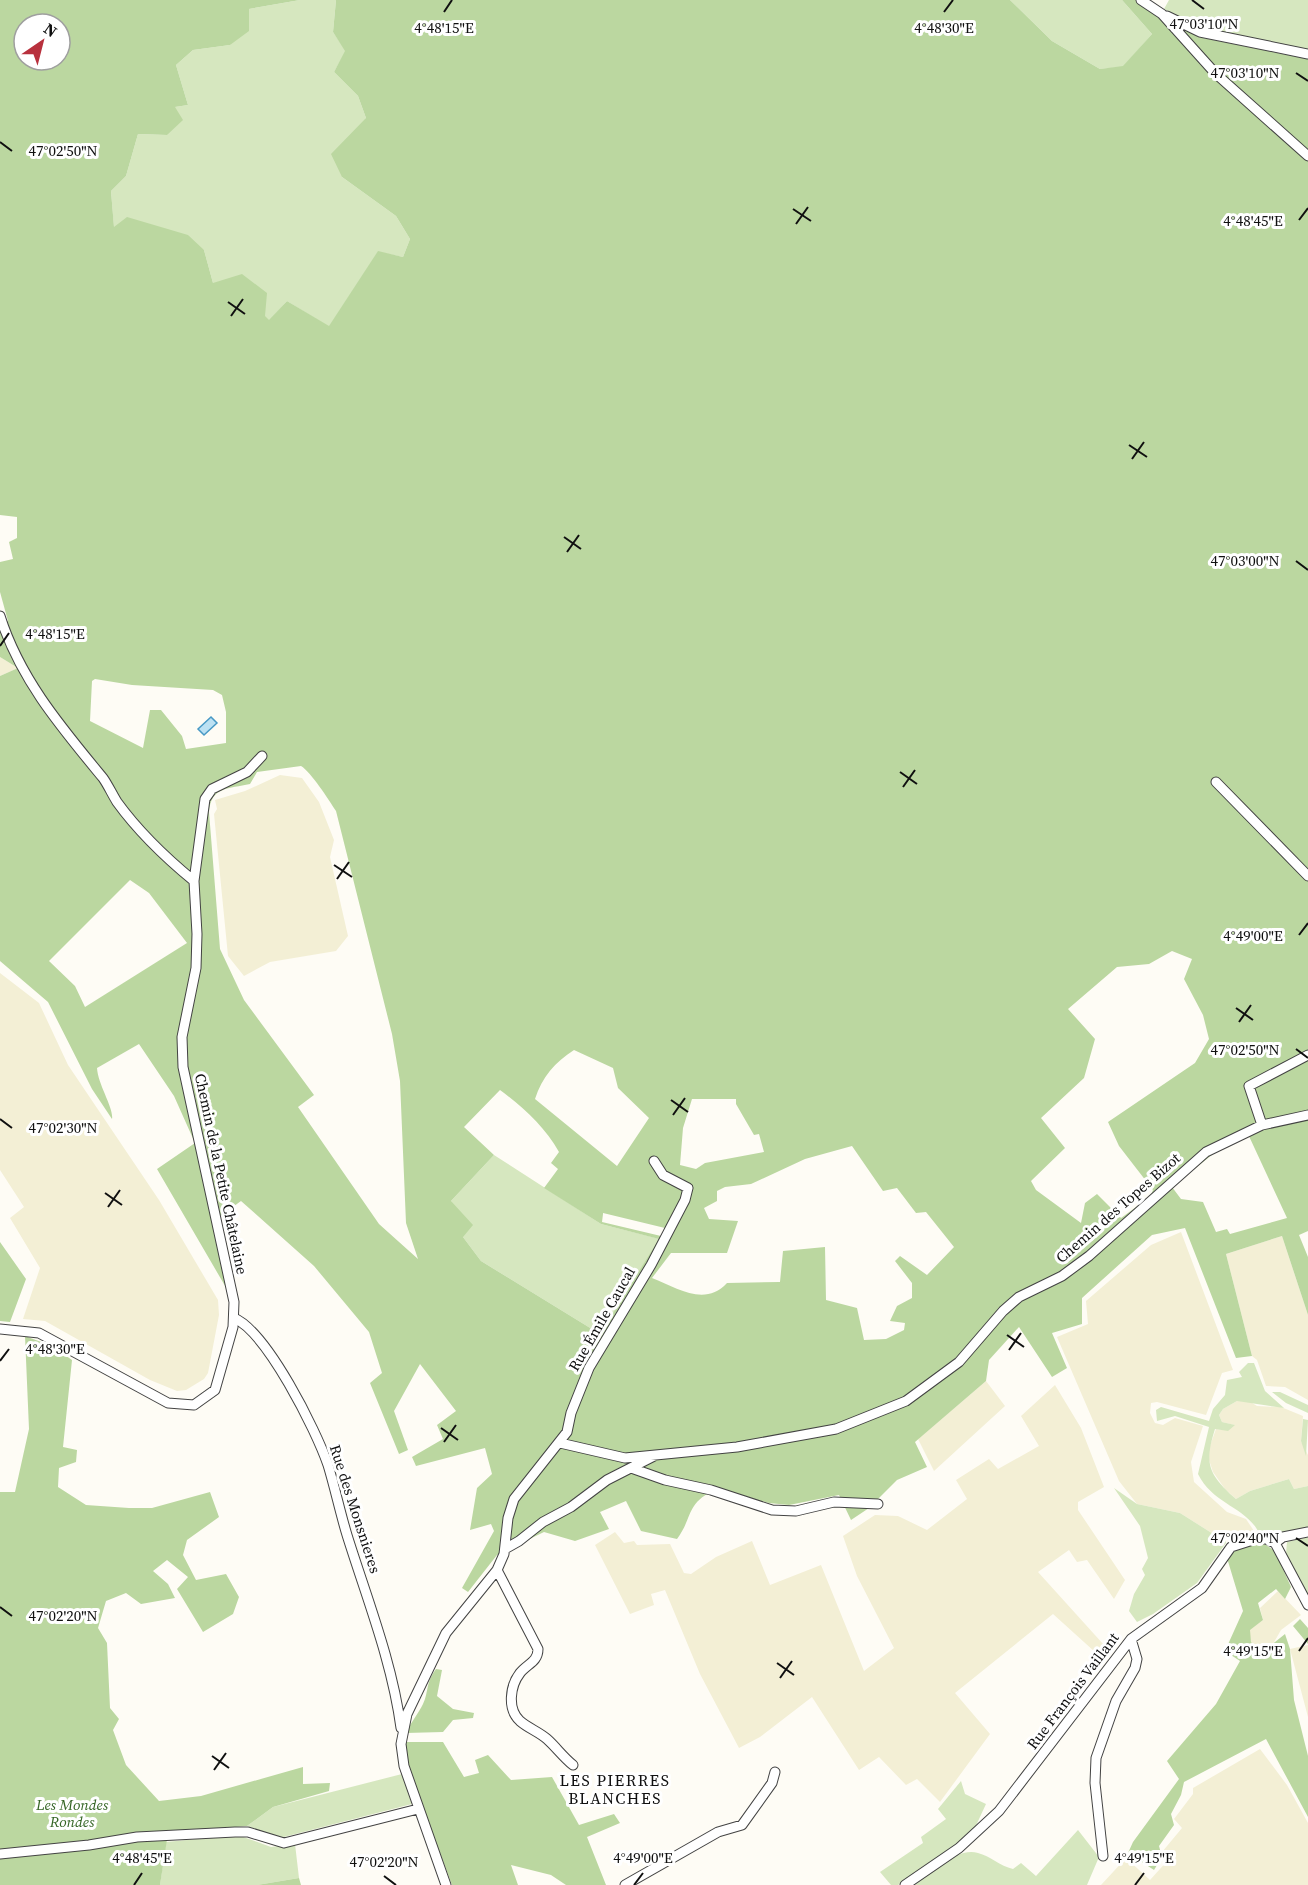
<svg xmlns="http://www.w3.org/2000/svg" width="1308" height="1885" font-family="'Source Serif 4',serif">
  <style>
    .farmland { fill: #f3efd5 }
    .green { fill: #d6e7bf }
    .forest { fill: #bbd7a0; fill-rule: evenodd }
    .water { fill: #bce1f3; stroke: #4899c5; stroke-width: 1.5 }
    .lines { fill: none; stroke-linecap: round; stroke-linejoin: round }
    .minor-casing { stroke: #434343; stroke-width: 11 }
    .minor { stroke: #fff; stroke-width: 9 }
    .ticks { fill: none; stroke: #101010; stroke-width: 2 }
    .labels { text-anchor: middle; stroke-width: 6; stroke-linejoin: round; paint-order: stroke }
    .street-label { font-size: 15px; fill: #101010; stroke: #fff }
    .park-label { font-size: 15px; font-style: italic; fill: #346524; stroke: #fff }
    .neighbourhood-label { font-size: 16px; letter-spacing: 1.5px; fill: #101010; stroke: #fff }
    .ticks-label { font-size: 15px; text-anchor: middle; fill: #101010; stroke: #fff; stroke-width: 6; stroke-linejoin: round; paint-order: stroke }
  </style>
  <rect width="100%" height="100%" fill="#fefcf5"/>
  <path class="farmland" d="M0,657L18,668L0,676Z
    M280,775L302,778L319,802L334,840L330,857L348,936L336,951L270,962L244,976L228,956L214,814L217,809L215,800L245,791Z
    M0,973L39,1003L68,1065L159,1200L218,1300L219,1315L208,1373L204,1379L186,1390L177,1391L150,1380L45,1321L23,1319L40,1268L10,1218L24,1207L0,1170Z
    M1181,1232L1233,1370L1222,1373L1206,1415L1157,1402L1151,1403L1150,1413L1155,1423L1163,1425L1175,1418L1203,1426L1191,1462L1194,1482L1227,1512L1246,1519L1256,1534L1218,1537L1180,1513L1137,1504L1119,1481L1057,1337L1088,1324L1086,1301L1151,1245Z
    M1282,1236L1308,1315V1400L1285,1387L1266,1386L1257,1360L1252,1356L1226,1254Z
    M986,1381L1005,1406L934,1471L918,1439Z
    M1055,1385L1081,1428L1104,1487L1078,1502V1510L1125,1580L1114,1599L1087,1560L1077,1562L1069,1550L1038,1572L1104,1645L1095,1652L1053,1614L955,1693L990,1734L940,1802L917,1779L906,1785L879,1757L859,1770L812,1697L760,1737L739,1748L700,1674L665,1590L651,1594L654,1605L630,1614L595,1545L615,1532L624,1543L634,1541L637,1545L670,1544L684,1573L691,1574L716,1557L752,1541L770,1585L821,1565L864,1671L894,1648L857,1576L843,1536L875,1515L898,1516L927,1530L967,1499L956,1480L989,1459L998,1469L1039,1446L1021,1416Z
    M1237,1401H1249L1257,1406L1281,1407L1303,1416L1301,1441L1308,1455V1486L1294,1489L1289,1479L1250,1491L1236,1499L1225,1489L1213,1472L1207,1454L1216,1429L1223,1430L1234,1425L1222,1422L1219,1415L1223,1409Z
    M1278,1591L1301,1615L1281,1630L1273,1644L1260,1654L1251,1643L1249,1630L1263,1620L1260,1608Z
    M1308,1645V1717L1290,1649Z
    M1260,1749L1287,1785L1308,1823V1885H1101L1126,1858L1150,1880L1169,1859L1162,1852L1182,1828L1174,1819L1193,1794V1788Z"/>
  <path class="green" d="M300,0H336L333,32L346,51L334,72L358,96L366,118L342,177L396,216L410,239L403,257L378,252L329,327L287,301L269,321L213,283L204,250L114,228L111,191L126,176L138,134L167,135L175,107L188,105L176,65L193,50L230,45L249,9Z
    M1010,0H1122L1152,34L1123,67L1100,69L1052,41Z
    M1169,0H1308V50L1203,28L1164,9Z
    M494,1155L601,1224L660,1239L600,1334L481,1261L463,1237L451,1201Z
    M1248,1363H1254L1265,1391L1284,1408L1237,1401L1223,1409L1219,1415L1222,1422L1235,1425L1228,1431L1215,1429C1204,1464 1208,1474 1236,1499L1250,1491L1289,1479L1294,1489L1308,1486V1529L1260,1535C1248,1507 1213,1505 1198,1474L1209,1427L1175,1416L1157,1421L1156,1410L1161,1407L1209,1421L1213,1409L1225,1395L1227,1380L1242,1377L1239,1372Z
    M1272,1392H1280L1308,1405V1413L1286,1403Z
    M1303,1419L1308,1420L1306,1456L1301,1441Z
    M1114,1488L1137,1504L1180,1513L1218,1537H1224L1226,1543L1197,1583L1153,1614L1137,1622L1129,1611L1134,1594L1145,1575L1142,1569L1148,1558L1140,1526Z
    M1308,1537V1599L1286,1554L1287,1542Z
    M402,1774L412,1804L280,1838L247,1826L273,1807Z
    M961,1781L965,1794L986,1804L973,1832L898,1885H891L880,1872L923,1843L921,1837L946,1819L938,1809Z
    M1078,1830L1099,1857L1087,1885H915C931,1873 956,1847 978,1853C990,1856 1000,1866 1013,1869L1021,1863L1036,1876Z
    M238,1835L271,1847L295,1844L299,1878L257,1885H160L166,1842Z"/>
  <path class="forest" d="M0,0H300L249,9V31L230,45L193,50L176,65L188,105L175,107L183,120L167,135L138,134L126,176L111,191L114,227L127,217L188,235L204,250L213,283L242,274L267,293L265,316L269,320L287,301L329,326L378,251L403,257L410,239L396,216L342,177L331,154L366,118L358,96L334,72L345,51L333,32L336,0H1010L1052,41L1100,69L1123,66L1152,34L1122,0H1136L1198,37L1308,59V1231L1299,1235L1308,1257V1315L1282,1236L1226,1254L1252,1356L1236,1358L1185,1228L1152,1235L1082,1298V1324L1052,1333L1067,1368L1052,1377L1019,1327L989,1360L986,1381L915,1442L927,1467L897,1480L869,1508L851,1520L839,1495L789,1505L769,1503L717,1489C685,1503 694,1516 677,1539L641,1531L626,1501L600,1512L609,1529L575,1541L544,1532L497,1555L468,1592L462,1588L494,1531L491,1524L470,1530L477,1488L492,1474L485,1448L416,1466L412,1457L443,1439L437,1425L456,1411L420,1364L394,1411L408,1450L399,1454L370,1383L382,1373L369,1332L314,1266L241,1201L219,1217L228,1291L157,1169L195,1143L174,1096L139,1044L97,1068C98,1085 114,1108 112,1119L92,1089L48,1002L0,961V676L18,668L0,657V622L8,621L0,592V562L13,559L9,542L17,538V517L0,515ZM24,24H60V60H24ZM95,679L132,685L213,690L222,695L226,712V743L186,749L182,736L161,710H150L143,748L90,721L92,681ZM301,766C311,772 329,800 336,811L392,1034L400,1081L406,1223L418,1259L379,1224L298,1107L314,1095L244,1000L220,949L209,812C211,786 229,789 250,784L257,772ZM130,880L149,893L187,943L85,1007L75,986L49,961ZM1172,951L1192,959L1184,979L1203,1015L1209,1039L1195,1063L1108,1122L1119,1146L1153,1190L1150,1197L1121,1218L1097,1194L1085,1203L1081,1223L1036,1190L1031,1181L1065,1148L1041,1118L1084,1078L1095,1039L1068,1009L1117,967L1149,964ZM574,1050L613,1068L618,1088L649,1118L617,1166L535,1099C542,1077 555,1062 574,1050ZM500,1090C523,1107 545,1127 559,1152L551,1163L558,1169L544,1188L601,1224L659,1239L600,1334L481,1261L463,1237L473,1225L451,1201L494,1155L464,1127ZM692,1099H736V1104L754,1135L759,1134L764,1152L705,1163L696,1169L680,1165L683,1128ZM1248,1134L1287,1218L1230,1234L1227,1229L1216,1232L1203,1202L1181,1199L1172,1187L1218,1150ZM852,1146L883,1191L897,1188L916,1213L926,1212L954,1247L927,1275L900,1256L895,1261L912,1283V1298L897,1306L890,1321L905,1323L904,1330L886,1339L864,1340L857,1308L826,1300L825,1247L783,1251L780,1282L727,1283C705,1307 677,1288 652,1278L671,1253H727L738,1221L709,1219L704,1208L717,1201V1191L725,1187L751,1184L805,1159ZM603,1214V1213L665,1228L661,1236L602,1222Z
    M0,1242L26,1279L10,1322L0,1321Z
    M25,1336L52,1346L72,1360L63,1447L77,1450L76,1462L59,1468L58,1487L86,1505L129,1508H152L210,1492L219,1517L187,1540L183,1555L196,1580L226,1574L239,1597L233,1614L203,1632L177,1589L188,1577L167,1560L153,1571L168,1584L175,1598L141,1604L126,1593L106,1601L98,1628L107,1643L110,1708L119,1719L113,1730L126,1765L159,1801L201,1796L303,1767V1784L330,1783L329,1791L273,1807L247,1826L168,1833L160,1885H0V1492H15L29,1429Z
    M1263,1543L1275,1551L1291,1587L1285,1599L1276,1589L1258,1603L1263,1620L1250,1630L1251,1642L1260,1654L1285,1634L1290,1649L1294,1700L1308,1756V1817L1266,1739L1184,1782L1181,1795L1171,1814L1174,1825L1159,1846L1162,1857L1154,1870L1128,1853L1133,1842L1179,1779L1167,1761L1216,1704L1240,1661L1225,1651L1243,1611L1227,1558L1233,1549Z
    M1300,1619L1308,1628V1644L1293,1626Z
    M436,1669L442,1670L437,1696L453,1709L474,1713L473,1718L453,1720L443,1732L406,1733C411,1722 418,1714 423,1704C429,1692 425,1684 436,1669Z
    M405,1742H443L464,1777L479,1773L475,1760L488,1755L511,1780L552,1777L579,1825L614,1814L620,1823L587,1837L606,1885H566L551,1875L511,1865L518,1885H452L407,1765Z
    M299,1878L301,1885H257Z"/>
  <path class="water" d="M211,717L217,723L204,735L198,729Z"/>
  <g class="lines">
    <g class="minor-casing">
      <path id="minor" d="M1141,0L1162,14L1215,73L1308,156
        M1167,16L1200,32L1308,54
        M0,616C20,679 61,727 103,778C108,785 112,794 117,802C138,831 166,858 194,881
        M1216,782L1308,876
        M1262,1125L1249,1086L1308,1055
        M234,1318C267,1332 316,1430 328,1465C335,1488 340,1512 347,1535C367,1599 392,1661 401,1728
        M0,1329L39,1333L168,1403L194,1405L215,1390L233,1327L234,1302L183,1067L182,1037L196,968L197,934L194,881L205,799L212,789L247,772L262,756
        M560,1443L625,1458L737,1447L836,1429L906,1401L959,1362L1003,1311L1019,1297L1062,1276L1089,1256L1206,1152L1262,1125L1308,1115
        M634,1469L665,1480L711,1490L772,1510L796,1511L834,1502L878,1504
        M1275,1543L1283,1537L1308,1532
        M505,1549L519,1541L543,1522L571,1507L607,1480L654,1456
        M497,1570L538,1649C538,1662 527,1664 520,1673C510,1686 507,1709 520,1721C528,1728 539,1732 547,1739C556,1747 563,1757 573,1765
        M0,1854L89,1845L137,1837L235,1832H248L284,1843L418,1809
        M1103,1856L1095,1783L1096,1758L1116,1701L1135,1668L1137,1659L1131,1639
        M446,1885L404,1766L401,1744L407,1714L446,1633L497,1570L504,1554L508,1518L514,1499L567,1432L571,1413L589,1368L651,1265L685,1200L688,1188L663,1175L654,1161
        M625,1885L718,1832L742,1825L772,1783L775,1772
        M905,1885L959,1848L999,1811L1131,1639L1202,1588L1231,1547L1256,1539H1266L1275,1543L1308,1605"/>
    </g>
    <use href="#minor" class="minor"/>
  </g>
  <path class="ticks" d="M1192,0L1204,9M444,12L452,0M944,12L953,0M1296,73L1308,81M0,142L12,151M793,209L811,221M1299,220L1308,208M796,224L808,207M228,302L245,314M231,316L243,299M1129,445L1147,457M1132,459L1144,442M564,537L581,549M567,552L579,535M1296,561L1308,570M0,646L9,633M900,772L917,784M903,787L915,770M334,865L352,877M337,879L349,862M1299,935L1308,923M1236,1008L1253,1020M1239,1022L1251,1005M1296,1049L1308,1058M671,1100L688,1112M673,1115L685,1098M0,1119L12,1128M105,1193L122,1205M108,1207L120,1190M1007,1335L1024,1347M1009,1350L1021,1333M0,1361L9,1349M441,1428L458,1440M444,1442L456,1425M1296,1538L1308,1546M0,1607L12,1616M1299,1651L1308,1638M777,1663L794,1675M780,1678L792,1661M212,1756L229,1768M214,1770L226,1753M384,1876L396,1885M134,1885L142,1873M634,1885L643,1873M1135,1885L1144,1873"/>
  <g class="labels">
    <g class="street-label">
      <text transform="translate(221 1174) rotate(78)" y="5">Chemin de la Petite Châtelaine</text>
      <text transform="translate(1118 1208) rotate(-41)" y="5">Chemin des Topes Bizot</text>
      <text transform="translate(602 1319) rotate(-60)" y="5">Rue Émile Caucal</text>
      <text transform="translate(355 1509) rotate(72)" y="5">Rue des Monsnieres</text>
      <text transform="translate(1073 1691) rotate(-53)" y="5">Rue François Vaillant</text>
    </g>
    <g class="park-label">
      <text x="72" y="1810">Les Mondes<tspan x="72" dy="17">Rondes</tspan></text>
    </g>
    <g class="neighbourhood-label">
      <text x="615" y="1786">LES PIERRES<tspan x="615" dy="18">BLANCHES</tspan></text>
    </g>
  </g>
  <g class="ticks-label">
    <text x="1204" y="29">47°03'10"N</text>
    <text x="444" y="33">4°48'15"E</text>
    <text x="944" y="33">4°48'30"E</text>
    <text x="1245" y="78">47°03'10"N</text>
    <text x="63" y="156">47°02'50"N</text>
    <text x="1253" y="226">4°48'45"E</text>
    <text x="1245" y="566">47°03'00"N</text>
    <text x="55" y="639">4°48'15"E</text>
    <text x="1253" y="941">4°49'00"E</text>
    <text x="1245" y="1055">47°02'50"N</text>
    <text x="63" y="1133">47°02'30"N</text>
    <text x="55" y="1354">4°48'30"E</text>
    <text x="1245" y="1543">47°02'40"N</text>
    <text x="63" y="1621">47°02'20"N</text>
    <text x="1253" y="1656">4°49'15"E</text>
    <text x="142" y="1863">4°48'45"E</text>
    <text x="643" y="1863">4°49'00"E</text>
    <text x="1144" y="1863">4°49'15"E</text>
    <text x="384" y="1867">47°02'20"N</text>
  </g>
  <g transform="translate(42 42) rotate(35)"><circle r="28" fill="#ffffff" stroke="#9f9f9f" stroke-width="1.5"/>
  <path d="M0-4.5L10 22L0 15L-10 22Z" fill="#b8313d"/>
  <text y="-9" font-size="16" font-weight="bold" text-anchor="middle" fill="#101010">N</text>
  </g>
</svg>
